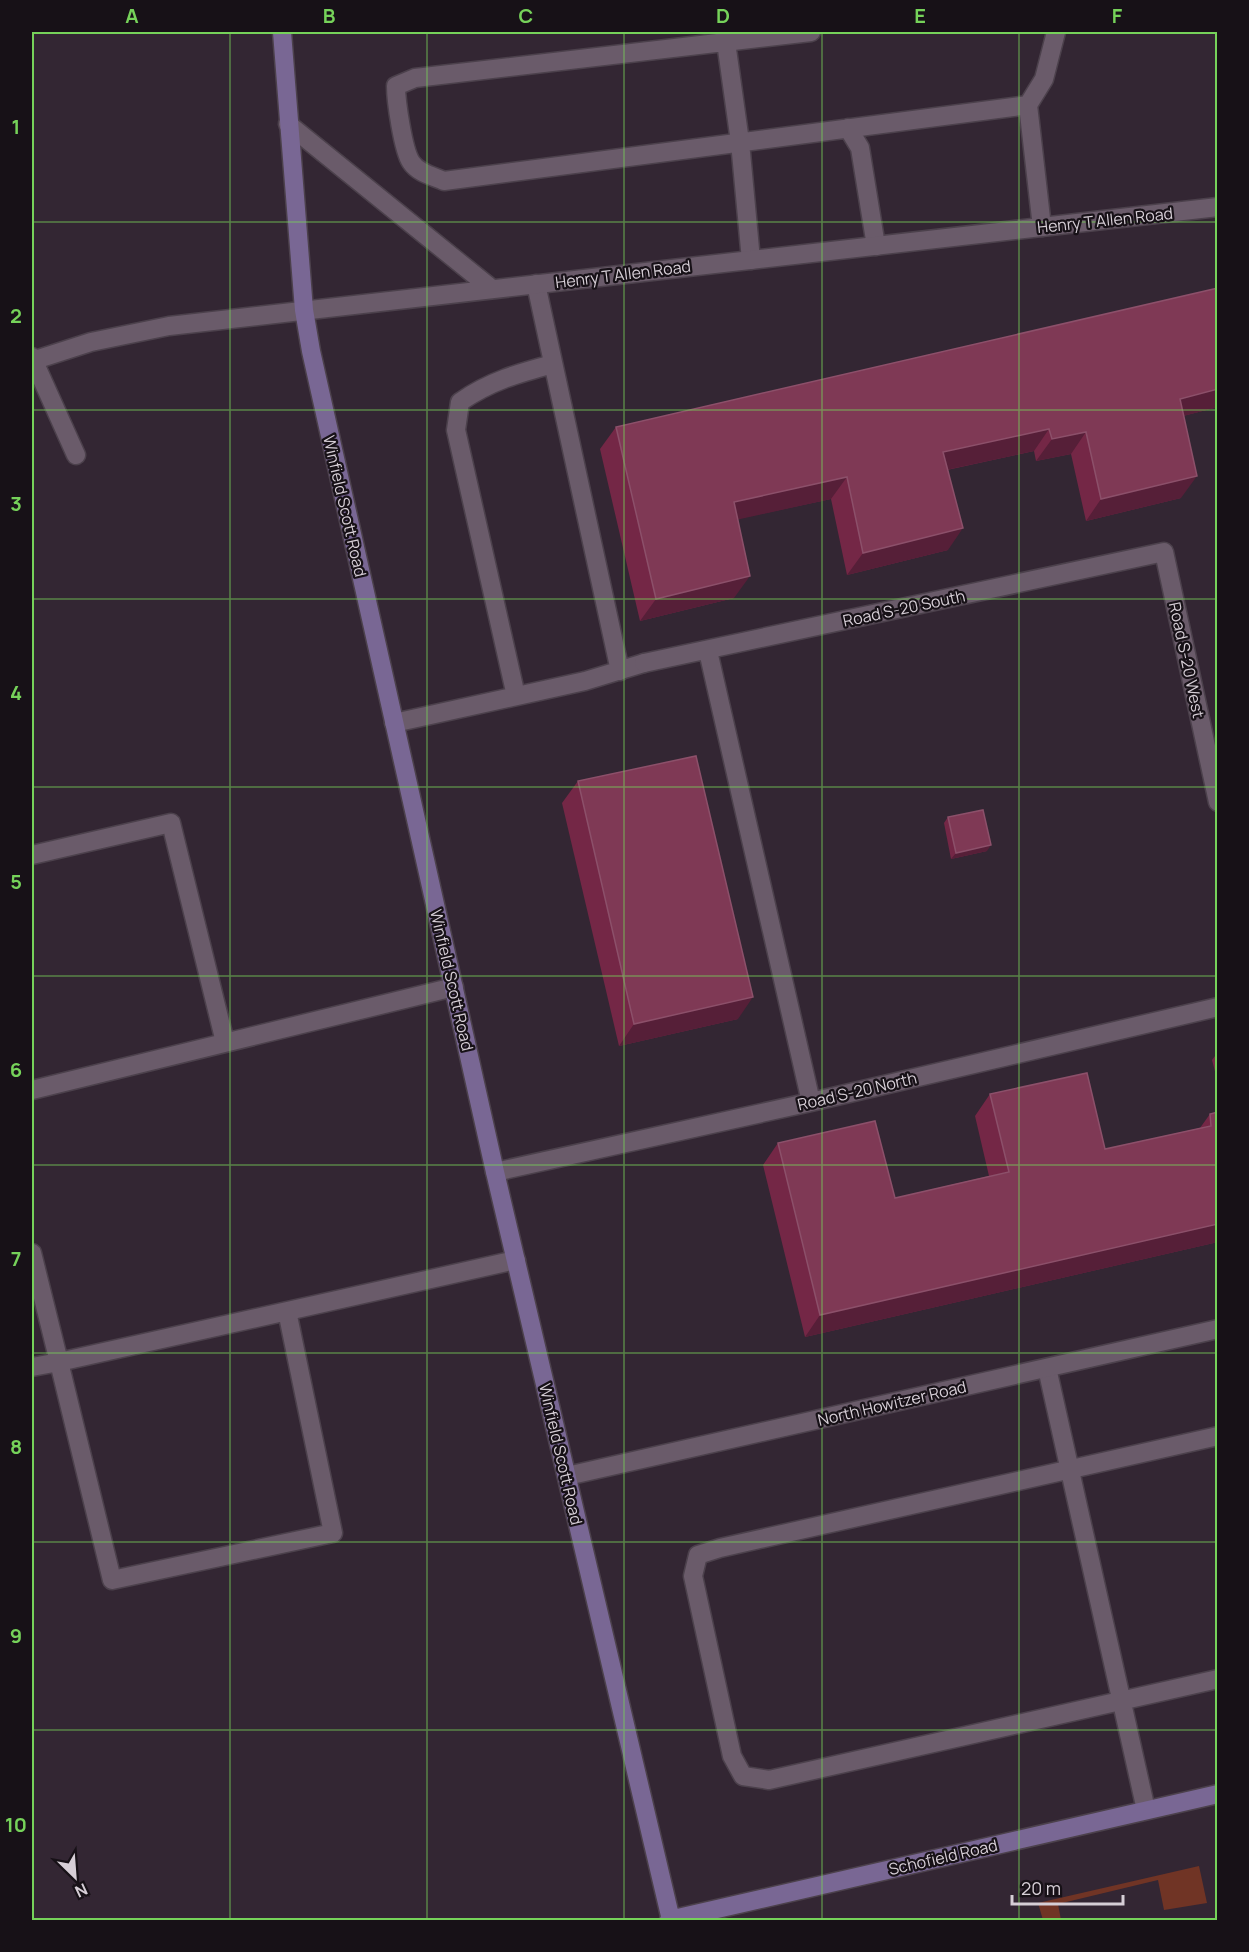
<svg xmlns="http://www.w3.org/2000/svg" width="1249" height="1952" font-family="Manrope,sans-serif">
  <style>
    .green { fill: #703425 }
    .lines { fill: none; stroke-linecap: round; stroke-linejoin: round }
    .lane-casing { stroke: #4c414c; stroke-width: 21 }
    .street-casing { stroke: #4c414c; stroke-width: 21 }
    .secondary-casing { stroke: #4c414c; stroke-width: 21 }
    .lane { stroke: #6a5b6a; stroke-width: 18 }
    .street { stroke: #6a5b6a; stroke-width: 18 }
    .secondary { stroke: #796794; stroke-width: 18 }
    .wall { fill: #742746 }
    .shaded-wall { fill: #561f38 }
    .building { fill: #7f3955; stroke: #8c506a; stroke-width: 1.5 }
    .grid { fill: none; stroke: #76d25a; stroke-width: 1.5; stroke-opacity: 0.55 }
    .labels { text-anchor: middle; stroke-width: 4.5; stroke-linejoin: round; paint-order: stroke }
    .street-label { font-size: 16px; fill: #d6ced6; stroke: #171117 }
    .neatline { fill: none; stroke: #76d25a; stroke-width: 2 }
    .grid-label { font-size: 20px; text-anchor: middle; font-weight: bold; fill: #76d25a }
  </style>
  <rect width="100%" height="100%" fill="#332633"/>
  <path class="green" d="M1199,1866L1207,1903L1164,1910L1158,1880L1058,1904L1061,1920H1043L1038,1903Z"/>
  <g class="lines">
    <g class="lane-casing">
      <path id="lane" d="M811,32L415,78L396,86C396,101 403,150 411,162C418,173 433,176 444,181L1028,105
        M726,42L740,142L751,260
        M848,128L860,148L876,246
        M1042,227L1028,105L1044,79L1056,32
        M536,284L620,671
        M516,696L456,430L460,402C490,381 519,373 553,364
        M394,723L585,681L644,663
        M32,855L171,823L225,1042
        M32,1090L454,987
        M32,1253L59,1362L516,1260
        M32,1367L59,1362L112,1580L333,1533L287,1311
        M1047,1368L1146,1810
        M1218,1436L720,1548L698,1555L693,1576L732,1756L743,1776L769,1780L1218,1679"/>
    </g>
    <g class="street-casing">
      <path id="street" d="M288,124L492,289
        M32,357L76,455
        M32,361L91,342L169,326L1218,207
        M708,651L811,1102
        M644,663L1164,552L1218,802
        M495,1172L811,1102L1218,1007
        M567,1476L1218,1329"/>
    </g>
    <g class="secondary-casing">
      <path id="secondary" d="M282,32L304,310L311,351L495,1172L671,1920
        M669,1920L1218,1794"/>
    </g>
    <use href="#lane" class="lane"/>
    <use href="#street" class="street"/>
    <use href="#secondary" class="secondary"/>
  </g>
  <path class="wall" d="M1218,288V407L1183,416L1181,498L1086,521L1071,454L1036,461L1034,451L947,470L948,550L847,575L831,499L737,519L734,598L640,621L600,449L616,427Z
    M578,781L738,1019L619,1046L562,803Z
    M948,817L987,851L951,859L944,823Z
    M1218,1052V1083L1212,1060Z
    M990,1094L1105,1149L1200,1128L1210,1114L1218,1112V1242L805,1337L763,1165L778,1143L895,1198L989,1176L975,1116Z"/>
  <path class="shaded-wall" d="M1218,389V407L1164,421L1180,399Z
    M1049,429L1034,451L927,474L943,452Z
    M1086,432L1071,454L1036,461L1052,439Z
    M1197,476L1181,498L1086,521L1101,499Z
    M847,477L831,499L718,524L734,502Z
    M963,528L948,550L847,575L863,553Z
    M750,576L734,598L640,621L656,599Z
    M991,845L987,851L951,859L956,853Z
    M753,997L738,1019L619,1046L634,1024Z
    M1218,1224V1242L805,1337L820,1315Z"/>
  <path class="building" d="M1218,288V389L1180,399L1197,476L1101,499L1086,432L1052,439L1049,429L943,452L963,528L863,553L847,477L734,502L750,576L656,599L616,427Z
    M696,756L753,997L634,1024L578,781Z
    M983,810L991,845L956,853L948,817Z
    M1087,1073L1105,1149L1211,1126L1210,1114L1218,1112V1224L820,1315L778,1143L875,1121L895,1198L1009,1172L990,1094Z"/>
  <path class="grid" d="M230,32V1920M427,32V1920M624,32V1920M822,32V1920M1019,32V1920M32,222H1218M32,410H1218M32,599H1218M32,787H1218M32,976H1218M32,1165H1218M32,1353H1218M32,1542H1218M32,1730H1218"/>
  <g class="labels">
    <g class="street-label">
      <text transform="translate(1105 220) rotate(-6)" y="6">Henry T Allen Road</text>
      <text transform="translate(623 274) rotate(-7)" y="6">Henry T Allen Road</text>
      <text transform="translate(345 506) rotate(77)" y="6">Winfield Scott Road</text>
      <text transform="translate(904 608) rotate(-12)" y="6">Road S-20 South</text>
      <text transform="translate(1187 660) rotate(78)" y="6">Road S-20 West</text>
      <text transform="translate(452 980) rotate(77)" y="6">Winfield Scott Road</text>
      <text transform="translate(857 1091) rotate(-13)" y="6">Road S-20 North</text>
      <text transform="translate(892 1403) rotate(-13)" y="6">North Howitzer Road</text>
      <text transform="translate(561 1454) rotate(77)" y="6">Winfield Scott Road</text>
      <text transform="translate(943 1857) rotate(-13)" y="6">Schofield Road</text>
    </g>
  </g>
  <rect width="1249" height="1952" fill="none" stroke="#171117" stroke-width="66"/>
  <g transform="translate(75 1877) rotate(155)" stroke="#171117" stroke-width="4.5" paint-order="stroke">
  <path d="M0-4.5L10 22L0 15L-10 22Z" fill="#d6ced6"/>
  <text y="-9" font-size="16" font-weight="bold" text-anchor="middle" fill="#d6ced6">N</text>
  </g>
  <path d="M1012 1895v9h111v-9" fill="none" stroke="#d6ced6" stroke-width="3"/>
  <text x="1021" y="1895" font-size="18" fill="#d6ced6" stroke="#171117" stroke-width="4.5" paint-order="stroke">20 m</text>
  <rect x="33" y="33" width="1183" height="1886" class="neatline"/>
  <g class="grid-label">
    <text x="132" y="23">A</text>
    <text x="329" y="23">B</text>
    <text x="526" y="23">C</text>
    <text x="723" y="23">D</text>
    <text x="920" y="23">E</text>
    <text x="1117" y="23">F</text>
    <text x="16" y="134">1</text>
    <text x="16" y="323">2</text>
    <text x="16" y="511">3</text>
    <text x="16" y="700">4</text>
    <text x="16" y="889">5</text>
    <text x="16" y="1077">6</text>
    <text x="16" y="1266">7</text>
    <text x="16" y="1454">8</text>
    <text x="16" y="1643">9</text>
    <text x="16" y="1832">10</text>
  </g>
</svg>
